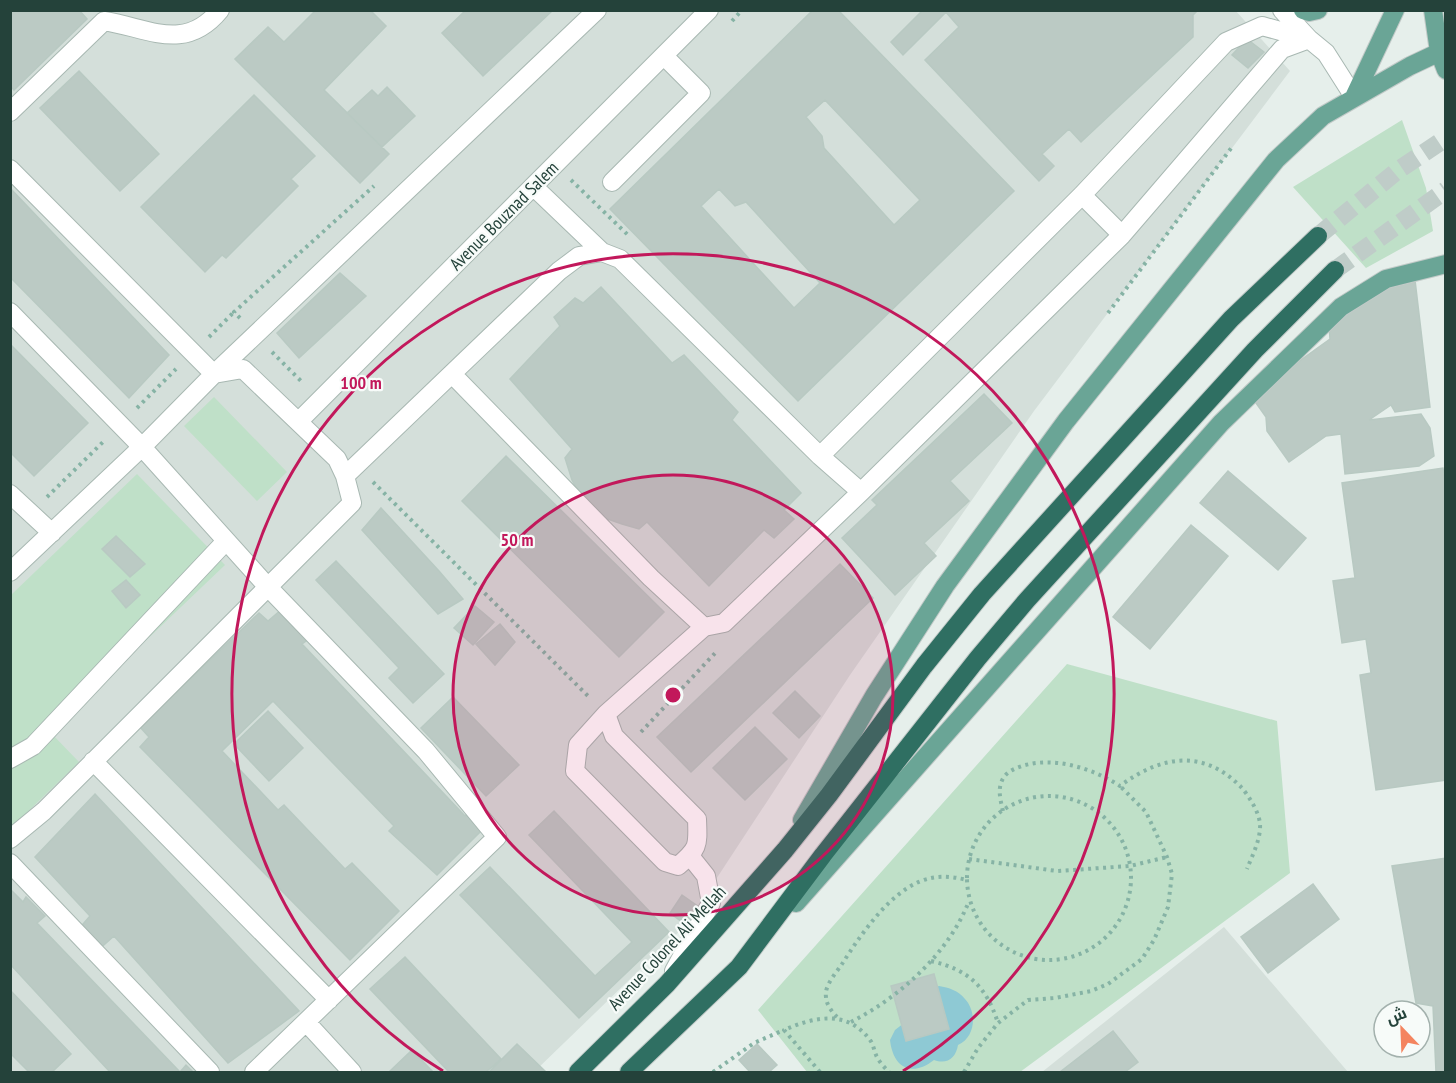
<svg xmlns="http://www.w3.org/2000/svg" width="1456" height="1083" font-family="'PT Sans Narrow',Cairo,sans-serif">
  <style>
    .built { fill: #d4dfda }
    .green { fill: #bfe0c8 }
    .water { fill: #8ec9d4 }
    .building { fill: #bbcac4; stroke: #b8c9c2; stroke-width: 1.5; fill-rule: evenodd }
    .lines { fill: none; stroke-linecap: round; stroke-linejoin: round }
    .highway-tunnel { stroke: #bfccc8; stroke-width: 18; stroke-dasharray: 18 9; stroke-linecap: butt }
    .minor-casing { stroke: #a8b8b2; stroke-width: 20 }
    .major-casing { stroke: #c2cac8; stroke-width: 20 }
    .highway-casing { stroke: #c2cac8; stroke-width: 20 }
    .path { stroke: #86b3a5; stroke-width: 4; stroke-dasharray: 3 4.5; stroke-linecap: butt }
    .minor { stroke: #fff; stroke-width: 18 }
    .major { stroke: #6aa596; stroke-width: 18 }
    .highway { stroke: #2f6f62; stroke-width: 18 }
    .ring { fill: none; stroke: #c2185b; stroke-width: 3 }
    .labels { text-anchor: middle; stroke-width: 4.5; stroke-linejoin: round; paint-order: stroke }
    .street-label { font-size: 18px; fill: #24423a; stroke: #f7fbf9 }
    .centre { fill: #c2185b; stroke: #f7fbf9; stroke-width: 3 }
    .ring-label { font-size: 18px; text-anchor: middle; font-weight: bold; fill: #c2185b; stroke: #f7fbf9; stroke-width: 4.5; stroke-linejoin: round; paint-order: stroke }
  </style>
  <rect width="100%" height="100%" fill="#e6efeb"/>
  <path class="built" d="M1235,10L1290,71L1034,411L850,675L686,925L534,1072H11L10,11Z
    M1224,927L1348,1072H1042Z"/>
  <path class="green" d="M1402,120L1426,188L1433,231L1366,268L1293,187Z
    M214,397L287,472L257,501L184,426Z
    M137,474L225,565L50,732L79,762L11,828V595Z
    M1067,664L1277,721L1290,873L1020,1072H807L758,1010Z"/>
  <path class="water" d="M939,986C949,988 958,990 965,999C977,1012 976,1037 958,1045C956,1058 947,1065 934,1060C911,1078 893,1067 890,1040L895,1030L904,1023L933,988Z"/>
  <path class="building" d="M10,10H79L87,19L14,90L10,86Z
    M316,10H370L386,26L324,90L389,154L360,183L235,59L268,27L284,42Z
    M466,10H553L483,76L442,33Z
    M813,10H838L1014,191L798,401L610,209ZM825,100L920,200L894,225L824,148L822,136L806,117ZM719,189L735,206L746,202L820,283L794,308L701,206Z
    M923,10L946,12L903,55L891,42Z
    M944,10H1198L1193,15V37L1081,142L1069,129L1042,154L1054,166L1039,181L925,60L959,27Z
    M1247,39L1264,52L1248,68L1232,55Z
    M79,71L159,154L120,191L40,108Z
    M387,87L415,116L382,147L347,113L372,90L378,96Z
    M254,95L315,156L291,179L298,186L226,258L222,255L205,272L141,207Z
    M10,188L169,355L129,398L10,277Z
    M340,273L366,296L299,358L277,333Z
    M1415,280L1430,407L1395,412L1391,405L1369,420L1421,414L1430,428L1434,456L1419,466L1345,474L1341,434L1326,436L1289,462L1267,431L1266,417L1251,396L1330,339L1329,325L1389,283Z
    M601,287L672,363L684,355L738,412L732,420L801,493L784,510L794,519L774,538L764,530L709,586L647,522L639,529L622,524L602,517L582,498L572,480L565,458L572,449L510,379L560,326L554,317L575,298L583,303Z
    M10,344L88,423L34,476L10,452Z
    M984,394L1012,423L950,481L969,501L924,543L936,556L895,595L842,538L877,505L872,500Z
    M506,456L664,612L619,657L462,501Z
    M1443,468L1446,487V780L1376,790L1360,675L1371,673L1366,639L1342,643L1333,581L1355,578L1342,483Z
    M1228,471L1306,538L1278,570L1200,503Z
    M381,508L439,571L463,599L438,614L362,530Z
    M1191,525L1228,556L1150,649L1113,617Z
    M116,536L145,564L130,577L102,549Z
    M336,561L444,674L413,703L389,678L399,668L316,580Z
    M840,564L873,598L691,772L657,737Z
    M126,580L140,595L126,608L112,591Z
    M475,606L494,622L473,645L454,628Z
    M281,610L309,639L302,644L465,816L470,811L486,826L437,875L389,831L394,826L273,701L222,751L278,810L284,805L345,869L352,863L399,911L350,960L140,747L149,737L140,727L259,613L268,621Z
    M500,624L515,642L495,665L476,644Z
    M795,691L820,716L799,738L773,713Z
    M453,697L519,765L486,796L421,728Z
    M268,711L303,748L269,781L234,744Z
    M755,727L787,759L745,800L713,768Z
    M95,794L299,1011L228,1063L114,936L96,952L77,931L90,916L35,857Z
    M554,811L669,932L579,1018L460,895L490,867L595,976L632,942L529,835Z
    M1446,858V1072H1436L1433,1006L1416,1003L1392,866Z
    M1313,884L1339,919L1268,973L1241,937Z
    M10,889L23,902L26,897L45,916L37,923L180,1072L186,1065L193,1072H110L10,964Z
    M682,895L699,907L686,925L670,913Z
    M405,957L501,1059L486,1072H449L370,989Z
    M934,974L949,1029L906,1041L891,986Z
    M10,990L71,1054L52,1072H29L10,1053Z
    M1113,1031L1138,1062L1125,1072H1060Z
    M517,1044L546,1072H489Z
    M757,1044L777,1065L769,1072H750L739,1060Z
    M412,1050L433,1072H389Z"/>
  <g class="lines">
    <path class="highway-tunnel" d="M1318,236L1397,171L1446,138
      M1335,270L1446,190"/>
    <g class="minor-casing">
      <path id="minor" d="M1282,10L1309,39L1326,53L1354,97
        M10,112L104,21C149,28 185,53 220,10
        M10,169L214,374
        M612,182L701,93L664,56
        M534,187L602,252
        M1082,195L1122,235
        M10,312L142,447L267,586L426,751L497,837L254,1072
        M452,374L651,578L704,627L724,623L861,492L1122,235L1282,49L1309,39
        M299,421L709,10
        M820,456L1082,195L1226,42L1262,26L1309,39
        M345,476L559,271L579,256L602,252L620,259L820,456L861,492
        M10,494L52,533
        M10,572L142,447L214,374L597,10
        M606,714L578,745L575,771L665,862L678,866C699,848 698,846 697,819L614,736L606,714L704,627
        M10,759L33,746L226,541
        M93,761L329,1000
        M10,839L44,811L352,503L345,476L337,459L243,369L214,374
        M10,863L210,1072
        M674,971L711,903L706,876L690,856
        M306,1022L352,1072"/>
    </g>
    <g class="major-casing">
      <path id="major" d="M1303,10L1309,12L1318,10
        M1433,10L1439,52L1446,70
        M1354,97L1395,10
        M802,820L874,696L945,586L1066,421L1276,160L1323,116L1410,66L1446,49
        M796,903L1221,423L1341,307L1386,279L1446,264"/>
    </g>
    <g class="highway-casing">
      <path id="highway" d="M578,1072L667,984L785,850L829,795L924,666L982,594L1231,319L1318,236
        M629,1072L739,967L823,855L978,658L1027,600L1255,350L1335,270"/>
    </g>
    <path class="path" d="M732,21L742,10
      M571,180L628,235
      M1108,313L1232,147
      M240,318L234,312L374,186
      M209,337L234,312
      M272,352L303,383
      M137,408L176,369
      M373,482L589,697
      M47,497L104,441
      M641,732L718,650
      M967 878a82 82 0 1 1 164 0a82 82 0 1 1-164 0Z
      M1003,811C1001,802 998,792 1001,783C1004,773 1013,769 1022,766C1054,756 1092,768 1120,786C1160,756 1203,748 1241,787C1249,796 1259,812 1260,824C1261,839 1252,856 1247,869
      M969,859L1057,871L1130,866L1167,857
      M931,961C969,970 986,986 998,1023
      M837,1017C832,1012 826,1004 826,997C824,986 836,973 842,964C860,936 888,894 921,881C937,875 950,876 967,880
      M851,1022C900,997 949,953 969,901
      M713,1072L754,1043L784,1030
      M820,1072L784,1030C814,1017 847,1009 870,1040C874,1045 874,1052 877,1057C880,1063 885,1068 889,1072
      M964,1072L978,1048L998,1023L1028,1000L1055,998L1091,991L1108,984L1142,959L1154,940L1168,907L1172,874L1167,857L1146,812L1120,786"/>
    <use href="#minor" class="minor"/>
    <use href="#major" class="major"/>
    <use href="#highway" class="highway"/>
  </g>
  <circle cx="673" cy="695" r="220" fill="#c2185b" fill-opacity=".12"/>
  <g class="ring">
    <circle cx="673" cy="695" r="220"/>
    <path d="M443 1071A441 441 0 1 1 903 1071"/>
  </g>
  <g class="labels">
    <g class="street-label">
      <text transform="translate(504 216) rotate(-45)" y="6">Avenue Bouznad Salem</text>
      <text transform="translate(667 948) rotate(-47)" y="6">Avenue Colonel Ali Mellah</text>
    </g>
  </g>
  <circle cx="673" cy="695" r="9" class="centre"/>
  <g class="ring-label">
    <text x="361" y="389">100 m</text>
    <text x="517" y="546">50 m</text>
  </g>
  <rect width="1456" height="1083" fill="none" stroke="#24423a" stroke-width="24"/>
  <g transform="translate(1402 1029) rotate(337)"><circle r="28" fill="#f7fbf9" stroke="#a3b1ad" stroke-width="1.5"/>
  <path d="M0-4.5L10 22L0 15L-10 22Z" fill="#f4845f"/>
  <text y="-9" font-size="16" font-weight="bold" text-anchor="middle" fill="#24423a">ش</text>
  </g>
</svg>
